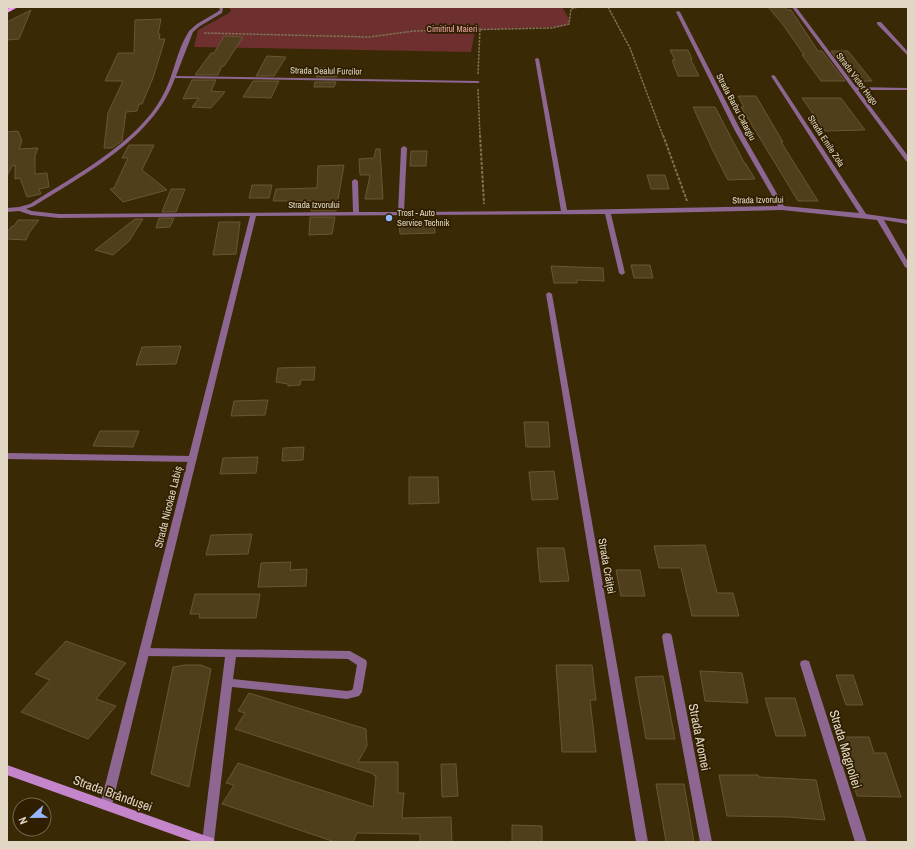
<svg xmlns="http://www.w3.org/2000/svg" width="915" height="849" font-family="'Archivo Narrow',sans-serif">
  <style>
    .green { fill: #6d302e }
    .building { fill: #503f1d; stroke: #685735 }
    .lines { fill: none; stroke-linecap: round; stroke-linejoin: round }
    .path-far1 { stroke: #807255; stroke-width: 1.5; stroke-dasharray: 2.5 1; stroke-linecap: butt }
    .path { stroke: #807255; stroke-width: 2; stroke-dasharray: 3 1.5; stroke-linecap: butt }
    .lane { fill: #8d6691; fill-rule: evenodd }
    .street { fill: #8d6691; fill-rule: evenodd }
    .secondary { fill: #c485ca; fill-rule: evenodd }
    .primary { fill: #ef9df7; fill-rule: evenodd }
    .poi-dot { fill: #94b7fd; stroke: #2f1f00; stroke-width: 1.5 }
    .labels { text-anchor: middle; stroke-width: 3.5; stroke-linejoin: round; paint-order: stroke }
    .far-park-label { font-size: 9px; fill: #f2a9a4; stroke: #2f1f00 }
    .far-street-label { font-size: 9px; fill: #e1d7c4; stroke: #2f1f00 }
    .far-poi-label { font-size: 9px; fill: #e1d7c4; stroke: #2f1f00; text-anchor: start }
    .street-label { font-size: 11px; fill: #e1d7c4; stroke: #2f1f00 }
    .near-street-label { font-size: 13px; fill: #e1d7c4; stroke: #2f1f00 }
  </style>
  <rect width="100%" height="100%" fill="#392905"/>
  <path class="green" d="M228,7H562L570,20L569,24L558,27L475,30L471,52L194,47L198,30L229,13L231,10Z"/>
  <path class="building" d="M768,7H785L787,10H791L818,51H822L845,81H821L802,55H804L784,26Z
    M31,10L19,39L7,40V22Z
    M161,19L158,34H160L159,39H165L153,78L142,104H139L137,111L126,112L122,141L112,148H104L108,113L123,81H105L118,53H134L135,20Z
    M224,36L243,37L224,66H222L218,75H195L211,53H214Z
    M670,50H688L692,59L691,60L699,76H678L672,60H675Z
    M831,51H848L872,81H853Z
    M267,56L286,57L274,76H256Z
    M319,68H340L337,77H316Z
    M192,80H216L211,91L225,92L211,108L192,107L199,98L183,99Z
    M253,81H279L271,98L243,97Z
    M315,82H336L334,87H314Z
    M738,96H756L783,142H781L818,201H798L741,107H744Z
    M802,98H841L865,130L825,131Z
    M693,107H715L745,164H746L755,179L728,180L713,151Z
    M18,131L22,141L19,149L38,148L35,156V174L47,173L49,187L39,189L41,194L27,197L20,178L15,179V165L12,166L7,176V132Z
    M129,145H154L142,170L167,190L123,202L110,189L114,188L128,158H122Z
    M376,149H380L383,199H365L370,175H360L359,159L374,158Z
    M411,151H427L426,166H410Z
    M344,165L336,211H311L313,201H273L276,189L317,188L318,166Z
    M647,175H665L669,189H651Z
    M252,185H272L269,198H249Z
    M171,189H185L176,212H162Z
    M310,217H335L332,234L309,235Z
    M159,218H174L170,227L156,228Z
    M135,219H143L129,241L113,255L95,250Z
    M18,220H39L29,233L26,240L7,239V232L12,226H14Z
    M434,220L435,233L400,234L399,222Z
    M219,222H240L236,254L213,255Z
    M631,265H650L653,278H634Z
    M551,266L603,268L604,281L577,280V283H554Z
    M181,346L176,364L136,365L142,347Z
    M315,367L314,380H301L300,385L288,386V384L276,382L278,368Z
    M268,400L265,415L231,416L234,401Z
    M524,422H548L550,447H526Z
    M100,431H139L133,447L93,446Z
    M304,447L303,460L282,461L283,448Z
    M258,457L256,473L220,474L223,458Z
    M554,471L558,499L532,500L529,472Z
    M409,477H438L439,503L409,504Z
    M252,534L248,554L206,555L211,535Z
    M705,545L717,593H733L739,616H692L681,568H659L654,546Z
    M537,548H564L569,581L540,582Z
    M291,562L290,570L307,569L306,586L258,587L261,563Z
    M616,570H640L645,596H621Z
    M195,594H260L256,618H199L200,614H190Z
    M66,641L126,663L96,699L116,706L88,739L21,712L50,680L35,674Z
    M185,665H201L211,669L189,787L151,774L173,667Z
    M556,665H592L596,700H590L596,752H562Z
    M700,671L742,673L748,703L705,701Z
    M836,675H853L863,705H846Z
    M663,676L675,739H646L635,677Z
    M249,693L366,729L367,746L358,762H398V793H404L402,818L451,817L452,842H420V834L357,833L353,842H335L222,804L234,785L226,783L238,763L373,807L376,776H374V774L235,729L245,713L238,711Z
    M765,698H795L806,736H776Z
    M839,737H869L874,753H886L901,797L857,796Z
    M441,764H456L458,796L442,797Z
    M719,775H758L759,777L816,780L825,820L788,817L727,816Z
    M656,784H684L694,842H666Z
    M512,825L542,826V842H512Z"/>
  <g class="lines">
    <path class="path-far1" d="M608,7L630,48L663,136
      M204,33L369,37L414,31L552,28L569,24L571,9L578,7
      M478,74L480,28
      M478,89L480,136"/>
    <path class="path" d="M480,135L484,204
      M663,135L687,201"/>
    <path class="lane" d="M7,453L193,456L197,459L193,462L7,459Z
      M144,648L350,651L366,660L367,663L362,692L359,696L347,699L232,687L214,842H202L225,657L144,656L140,655L139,652L140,649ZM236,657L348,659L357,665L353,688L352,690L347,691L233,679Z"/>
    <path class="street" d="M218,7L223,8L222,13L200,26L193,32L176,76L478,81L480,82L478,83L175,78C154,138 85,174 34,206L26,209L32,211L59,214L353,212L352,181L355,179L358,181L359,212H398L401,148L404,146L407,148L404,212L561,211L535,59L537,58L539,59L567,210L778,206L734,129L676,12L678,11L680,12L740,129L784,206L859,213L771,76L773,75L775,76L866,214L908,220V224L884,220L908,262V269L905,267L877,220L782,210L611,214L625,273L622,275L619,273L605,214L256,216L112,805L110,809L106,810L102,809L100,805L250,216L59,218L31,215L19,211L7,212V208L19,207L30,204C74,176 137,143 162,97C174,76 176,51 189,31L197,24L219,11L220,9Z
      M792,7H796L856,87L908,88V90H858L908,156V162L906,161Z
      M877,22H881L908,52V56L877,24Z
      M549,292L552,294L648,842H636L546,294Z
      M667,633L671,634L672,637L712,842H700L662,637L663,634Z
      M805,660L809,661L810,664L867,842H855L800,664L801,661Z"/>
    <path class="secondary" d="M7,765L209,837L213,838L215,842H194L7,775Z"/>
    <path class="primary" d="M11,7H18L7,13V9Z"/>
  </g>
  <circle class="poi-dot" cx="389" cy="218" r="4"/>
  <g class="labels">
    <g class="far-park-label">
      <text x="452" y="32">Cimitirul Maieri</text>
    </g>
    <g class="far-street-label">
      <text transform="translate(326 71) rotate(1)" y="3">Strada Dealul Furcilor</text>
      <text transform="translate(857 79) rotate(53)" y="3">Strada Victor Hugo</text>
      <text transform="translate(736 107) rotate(62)" y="3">Strada Barbu Catargiu</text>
      <text transform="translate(826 141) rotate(57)" y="3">Strada Emile Zola</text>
      <text transform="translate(758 200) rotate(-1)" y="3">Strada Izvorului</text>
      <text x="314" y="208">Strada Izvorului</text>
    </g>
    <g class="far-poi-label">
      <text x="397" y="216">Trost - Auto<tspan x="397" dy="10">Service Technik</tspan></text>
    </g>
    <g class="street-label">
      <text transform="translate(168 507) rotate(-76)" y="4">Strada Nicolae Labiș</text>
      <text transform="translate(607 566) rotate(80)" y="4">Strada Crăiței</text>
    </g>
    <g class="near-street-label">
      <text transform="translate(700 737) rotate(79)" y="5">Strada Aromei</text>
      <text transform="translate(846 749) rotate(73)" y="5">Strada Magnoliei</text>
      <text transform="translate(113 793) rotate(20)" y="5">Strada Brândușei</text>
    </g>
  </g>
  <rect width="915" height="849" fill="none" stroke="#e1d7c4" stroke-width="16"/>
  <g transform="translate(32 817) rotate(248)"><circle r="19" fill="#2f1f00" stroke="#76694e"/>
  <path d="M0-3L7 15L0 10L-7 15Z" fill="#94b7fd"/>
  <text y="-6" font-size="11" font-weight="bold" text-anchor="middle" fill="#e1d7c4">N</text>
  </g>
</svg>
